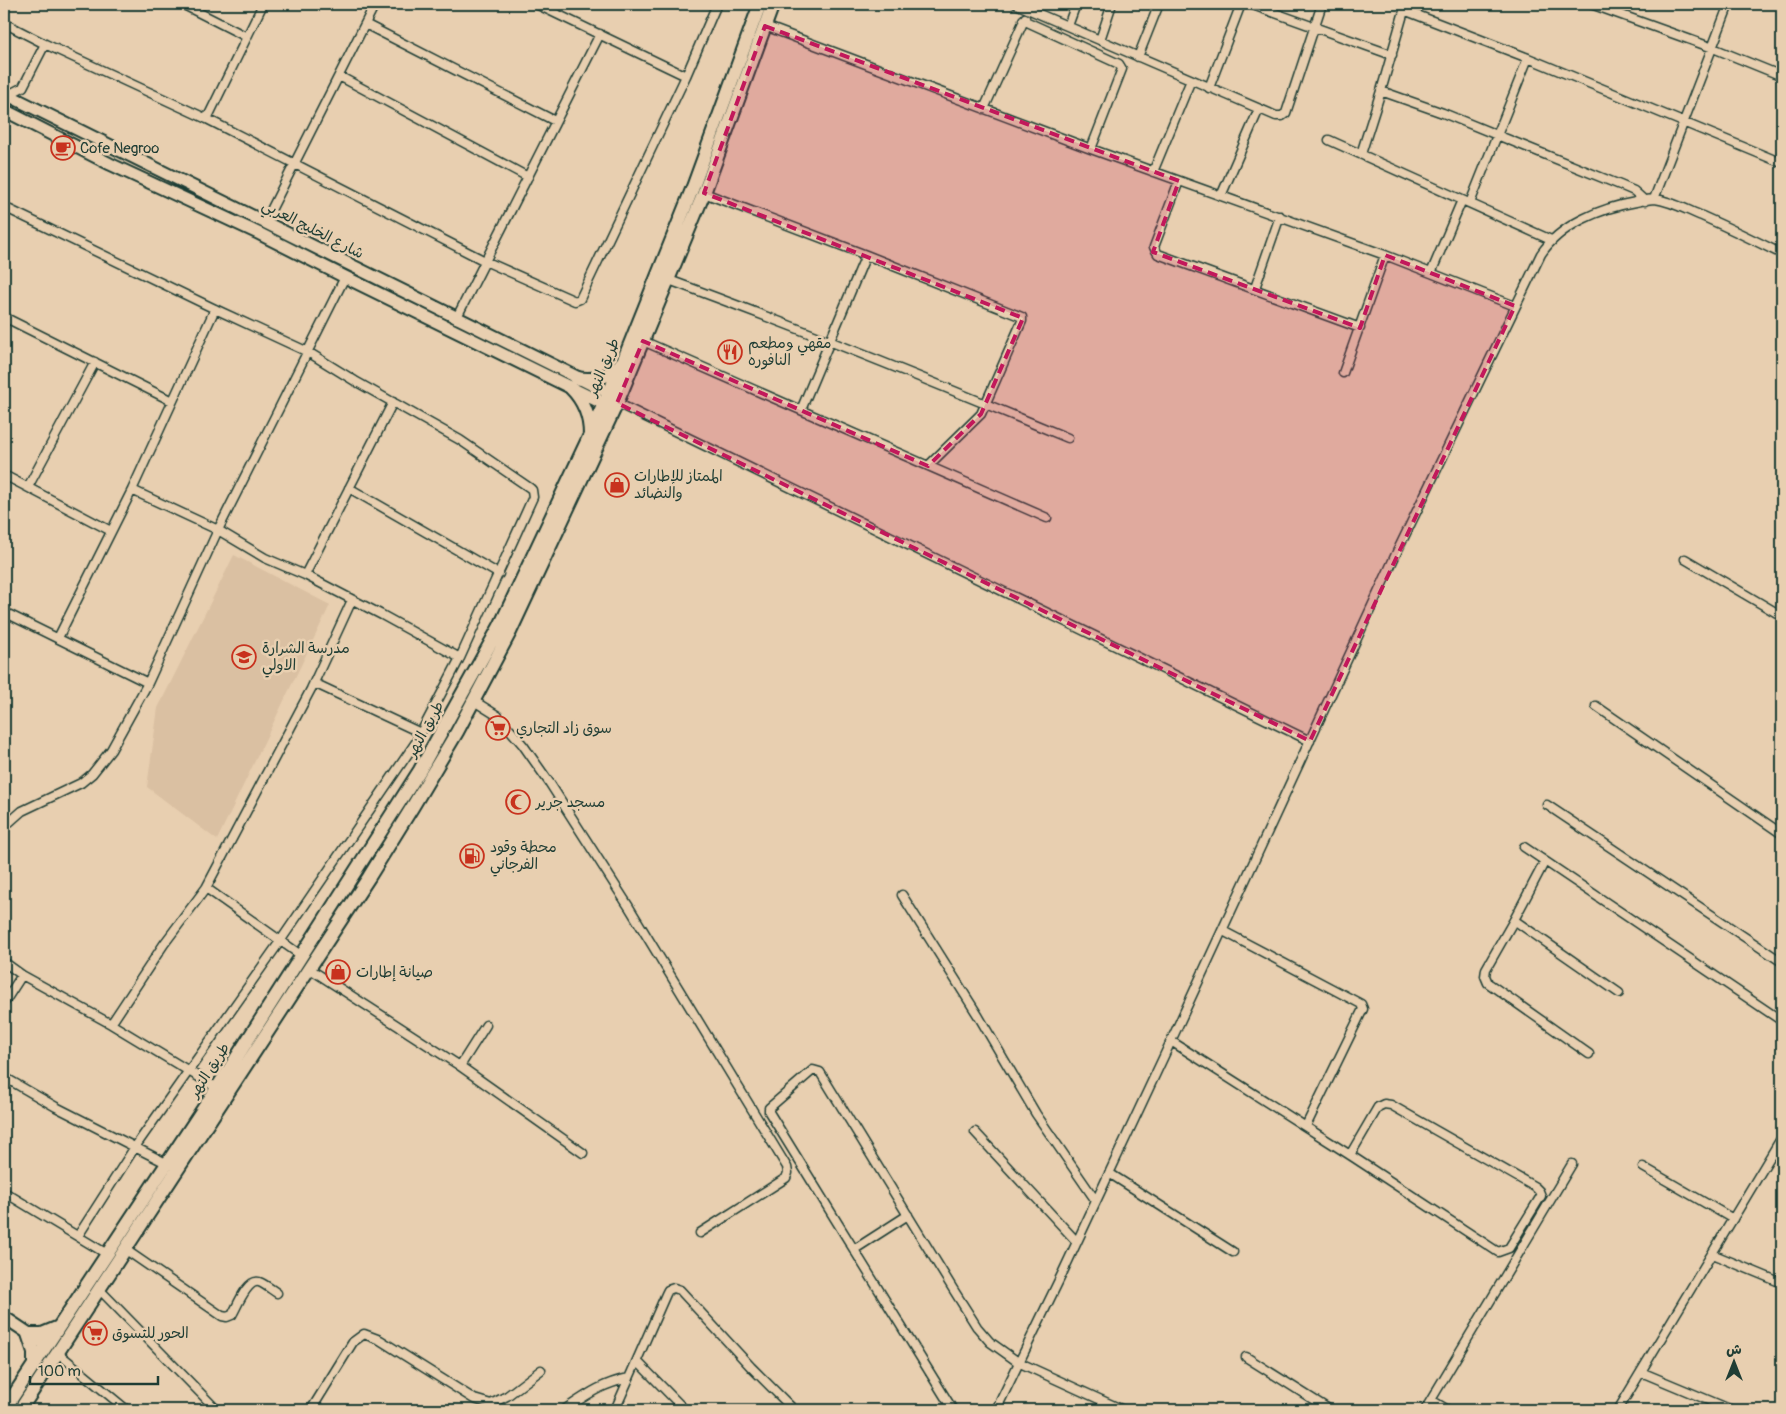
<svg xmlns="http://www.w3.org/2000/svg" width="1786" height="1414" font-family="Pangolin,'Playpen Sans Arabic',sans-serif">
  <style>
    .built { fill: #dac0a2 }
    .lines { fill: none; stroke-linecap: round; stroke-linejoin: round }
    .street-casing { stroke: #1f3d34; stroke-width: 11 }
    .secondary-casing { stroke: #1f3d34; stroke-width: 15 }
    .primary-casing { stroke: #1f3d34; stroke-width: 16 }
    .street { stroke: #e8cfb0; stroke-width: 8 }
    .secondary { stroke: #e8cfb0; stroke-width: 11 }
    .primary { stroke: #e8cfb0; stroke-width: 12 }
    .marked { fill: #c2185b; fill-opacity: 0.2; stroke: #c2185b; stroke-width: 4; stroke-dasharray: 10 6; stroke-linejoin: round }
    .labels { text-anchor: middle; stroke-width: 5; stroke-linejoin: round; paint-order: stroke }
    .poi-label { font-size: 15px; fill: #1f3d34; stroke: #e8cfb0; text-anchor: start }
    .street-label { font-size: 15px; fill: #1f3d34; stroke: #e8cfb0 }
  </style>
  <rect width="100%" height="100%" fill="#e8cfb0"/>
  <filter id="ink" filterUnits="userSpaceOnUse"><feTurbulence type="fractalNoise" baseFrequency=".02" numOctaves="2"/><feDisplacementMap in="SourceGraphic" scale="10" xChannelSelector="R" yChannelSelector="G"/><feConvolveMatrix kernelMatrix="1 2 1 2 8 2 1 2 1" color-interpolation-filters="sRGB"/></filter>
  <g filter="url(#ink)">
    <path class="built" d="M234,555L330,605L217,840L147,787L158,708Z"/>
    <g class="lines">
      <g class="street-casing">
        <path id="street" d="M182,4L247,37
          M536,4L686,76
          M1016,4L1276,116H1282L1286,113L1322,4
          M1250,4L1392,55
          M1591,4L1713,48L1782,76
          M1404,10L1528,58L1782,163
          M1023,20L1119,64L1122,69L1091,149
          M4,23L45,44L207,119L485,261L575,301L580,299L686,76L717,4
          M365,24L555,121
          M765,26L1091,149L1385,255L1515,306
          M1068,26L1076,4
          M1100,40L1112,4
          M1138,57L1159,4
          M339,76L528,177
          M1209,88L1241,4
          M1381,91L1443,113L1620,185L1634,191L1645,201
          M8,95L23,87L45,44
          M984,109L1025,18
          M207,119L263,4
          M4,121L8,112
          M1329,140L1551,240
          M1361,154L1381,91L1406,4
          M1153,172L1191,80
          M1179,181L1154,247L1158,254L1360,328
          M704,193L866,255L1022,317V321L981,414L928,466
          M1221,196L1259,109
          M1654,199L1729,4
          M1470,203L1528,58
          M4,207L215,309L308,352L355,381L460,440L530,488L532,490L533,497L460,658L416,742L281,940L135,1147L78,1236
          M265,222L375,4
          M1431,273L1462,200
          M669,280C803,329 936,383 1068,438
          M1255,288L1280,216
          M4,317L172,401
          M456,319L600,34
          M643,341L1047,518
          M1343,373L1385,255
          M617,403L1310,741
          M801,410L866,255
          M4,475L111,531
          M28,487L95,362
          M349,488L499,574
          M132,490L218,530L265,558L305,575L382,615L460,658
          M1685,559L1782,616
          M305,575L393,402
          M4,612L148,683
          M58,638L132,490L215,309
          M314,683L421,733
          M474,701L498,716L523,745L549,782L629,907L787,1167L788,1173L786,1178L700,1233
          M1596,706L1782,834
          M1547,805L1782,962
          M4,827L22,811L81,783L92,774L111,750L148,683L218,530L345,277
          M1524,847L1782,1021
          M1545,861L1514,920L1486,969L1485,976L1488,983L1589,1054
          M206,888L302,956
          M902,895L979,1017L1036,1114L1096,1201
          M1514,920L1619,993
          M1223,931L1361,1004L1363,1009L1306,1126
          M4,962L22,975L111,1024L217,1088
          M310,969L460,1066L583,1153
          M4,1003L22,975
          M111,1024L164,944L206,888L311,689L352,600
          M1171,1041L1350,1155L1498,1252L1509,1248L1541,1196L1539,1191L1535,1187L1391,1105L1384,1104L1378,1107L1350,1155
          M460,1066L486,1025
          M4,1077L56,1107L170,1165
          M975,1132L1077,1242
          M1643,1167L1733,1219
          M1109,1173L1233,1252
          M4,1192L107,1254
          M855,1249L908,1215
          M126,1250L222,1316L227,1317L232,1315C237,1307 247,1279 259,1282C265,1284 272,1290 277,1293
          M1712,1254L1782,1283
          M100,1290L217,1410
          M58,1353L127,1410
          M1246,1357L1330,1410
          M637,1361L685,1410
          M1641,1372L1732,1410
          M1431,1400L1448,1410
          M311,1410L353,1342L364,1334L380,1340L474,1399L491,1404L507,1396L541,1370
          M564,1410C588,1394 601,1384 629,1378
          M615,1410L666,1294L668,1290L674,1288L680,1290L751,1367L794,1410
          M953,1410L769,1112V1108L813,1070L820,1072L953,1289L977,1327L990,1342L1018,1362L1123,1410
          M996,1410L1062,1274L1171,1041L1396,554L1541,254C1561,224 1601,208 1636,202C1642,201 1649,199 1655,199C1671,201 1687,210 1702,216C1729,228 1756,241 1782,254
          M1425,1410L1572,1164
          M1618,1410L1782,1137"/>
      </g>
      <g class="secondary-casing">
        <path id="secondary" d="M4,93L609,393
          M4,110L110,164L260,234L345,277L604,404
          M4,1317L46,1345"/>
      </g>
      <g class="primary-casing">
        <path id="primary" d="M576,378C593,381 610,378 621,363
          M571,388C584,401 590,416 590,435
          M34,1364V1352L28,1334H42L59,1327
          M4,1410L217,1088L420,770L500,626L590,435L624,359L693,187L760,4
          M20,1410L369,877L413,806L457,732L510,632L617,403L704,193L773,4"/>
      </g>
      <use href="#street" class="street"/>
      <use href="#secondary" class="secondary"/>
      <use href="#primary" class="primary"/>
    </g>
  </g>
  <path class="marked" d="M765,26L1179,181L1153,252L1360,328L1385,255L1515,306L1310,741L617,403L643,341L928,466L981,414L1023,318L704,193Z"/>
  <defs>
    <g id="cafe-ring" transform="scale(1.25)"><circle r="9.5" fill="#e8cfb0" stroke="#c8321e" stroke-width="1.5"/><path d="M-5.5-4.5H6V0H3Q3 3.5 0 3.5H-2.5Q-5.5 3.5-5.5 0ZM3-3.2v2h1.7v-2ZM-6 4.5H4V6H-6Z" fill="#c8321e"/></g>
    <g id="restaurant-ring" transform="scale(1.25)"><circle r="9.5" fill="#e8cfb0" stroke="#c8321e" stroke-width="1.5"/><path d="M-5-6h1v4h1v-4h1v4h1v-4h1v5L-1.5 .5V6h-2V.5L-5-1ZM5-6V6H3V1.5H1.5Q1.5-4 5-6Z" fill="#c8321e"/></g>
    <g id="shop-ring" transform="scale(1.25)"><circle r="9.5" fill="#e8cfb0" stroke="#c8321e" stroke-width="1.5"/><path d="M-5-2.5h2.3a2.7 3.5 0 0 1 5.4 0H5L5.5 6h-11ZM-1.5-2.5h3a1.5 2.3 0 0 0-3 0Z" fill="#c8321e"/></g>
    <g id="school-ring" transform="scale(1.25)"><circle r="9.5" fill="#e8cfb0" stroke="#c8321e" stroke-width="1.5"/><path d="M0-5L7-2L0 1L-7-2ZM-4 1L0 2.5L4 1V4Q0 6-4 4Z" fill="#c8321e"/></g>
    <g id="supermarket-ring" transform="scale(1.25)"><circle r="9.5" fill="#e8cfb0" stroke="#c8321e" stroke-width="1.5"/><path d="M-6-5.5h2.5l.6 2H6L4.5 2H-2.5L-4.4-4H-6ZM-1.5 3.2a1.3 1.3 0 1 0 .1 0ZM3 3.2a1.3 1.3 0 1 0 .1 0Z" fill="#c8321e"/></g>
    <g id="mosque-ring" transform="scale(1.25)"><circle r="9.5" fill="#e8cfb0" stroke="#c8321e" stroke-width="1.5"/><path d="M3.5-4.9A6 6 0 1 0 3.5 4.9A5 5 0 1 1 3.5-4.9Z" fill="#c8321e"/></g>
    <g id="fuel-ring" transform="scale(1.25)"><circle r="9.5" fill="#e8cfb0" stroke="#c8321e" stroke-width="1.5"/><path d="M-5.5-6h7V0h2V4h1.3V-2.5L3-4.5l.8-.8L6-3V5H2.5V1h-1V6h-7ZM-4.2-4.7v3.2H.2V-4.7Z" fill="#c8321e"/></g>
  </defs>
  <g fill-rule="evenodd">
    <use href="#cafe-ring" x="63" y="148"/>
    <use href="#restaurant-ring" x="730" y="352"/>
    <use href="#shop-ring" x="617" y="485"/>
    <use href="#school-ring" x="244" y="657"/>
    <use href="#supermarket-ring" x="498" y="728"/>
    <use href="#mosque-ring" x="518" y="802"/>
    <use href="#fuel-ring" x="472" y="856"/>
    <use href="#shop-ring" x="338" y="972"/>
    <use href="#supermarket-ring" x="95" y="1333"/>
  </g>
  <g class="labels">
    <g class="poi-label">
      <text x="80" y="153">Cofe Negroo</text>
      <text x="748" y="348">مقهي ومطعم<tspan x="748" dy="17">النافوره</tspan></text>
      <text x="634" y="481">الممتاز للإطارات<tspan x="634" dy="17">والنضائد</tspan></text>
      <text x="262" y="653">مدرسة الشرارة<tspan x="262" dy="17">الاولي</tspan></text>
      <text x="516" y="733">سوق زاد التجاري</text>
      <text x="536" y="807">مسجد جرير</text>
      <text x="490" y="852">محطة وقود<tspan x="490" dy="17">الفرجاني</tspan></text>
      <text x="356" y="977">صيانة إطارات</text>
      <text x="112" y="1338">الحور للتسوق</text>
    </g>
    <g class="street-label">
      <text transform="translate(313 229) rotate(27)" y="5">شارع الخليج العربي</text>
      <text transform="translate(603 367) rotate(-67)" y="5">طريق النهر</text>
      <text transform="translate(425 729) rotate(-61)" y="5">طريق النهر</text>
      <text transform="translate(209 1070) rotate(-57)" y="5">طريق النهر</text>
    </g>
  </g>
  <rect width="1786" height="1414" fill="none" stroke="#e8cfb0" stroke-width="20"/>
  <rect x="10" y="10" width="1766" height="1394" fill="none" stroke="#1f3d34" stroke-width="2" filter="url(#ink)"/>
  <g transform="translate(1734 1362)" stroke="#e8cfb0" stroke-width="4" paint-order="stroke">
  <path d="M0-4L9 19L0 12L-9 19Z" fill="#1f3d34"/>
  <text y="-8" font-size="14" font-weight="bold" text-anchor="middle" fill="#1f3d34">ش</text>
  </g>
  <path d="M30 1376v8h128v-8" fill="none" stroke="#1f3d34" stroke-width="2.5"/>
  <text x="38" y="1376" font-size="15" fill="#1f3d34" stroke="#e8cfb0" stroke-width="4" paint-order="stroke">100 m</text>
</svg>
